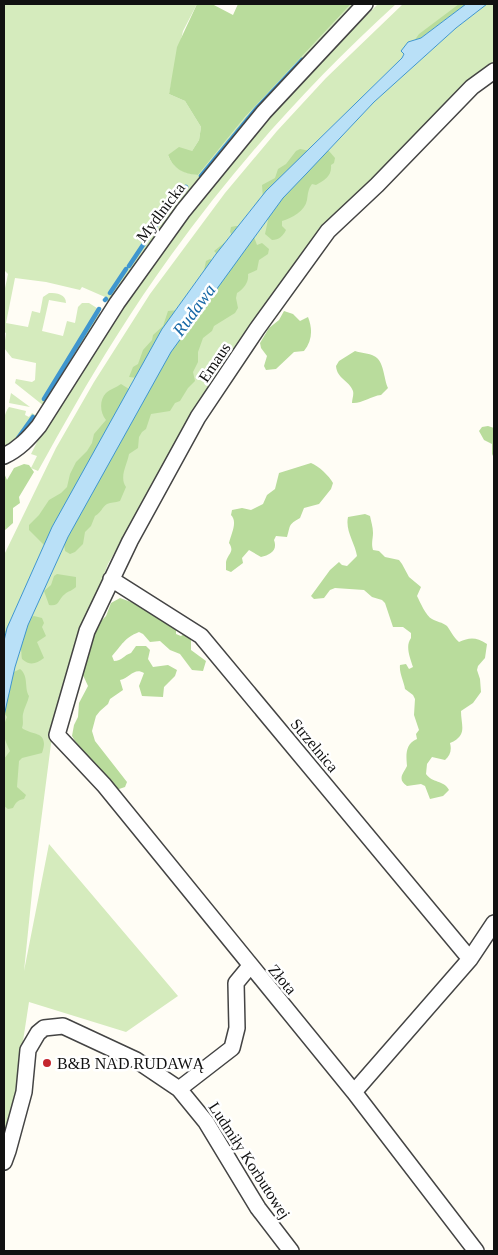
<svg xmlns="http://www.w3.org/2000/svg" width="498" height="1255" font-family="Georgia,serif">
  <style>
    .green { fill: #d5ebbd }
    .forest { fill: #b9dc9c }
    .water { fill: #b9e0f7; stroke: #3f96cf }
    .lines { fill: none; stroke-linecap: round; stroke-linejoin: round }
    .stream { stroke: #3f96cf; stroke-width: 4.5 }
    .street-casing { stroke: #444; stroke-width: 18 }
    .street { stroke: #fff; stroke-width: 15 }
    .poi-dot { fill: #c4262e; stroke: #fff; stroke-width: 2 }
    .labels { text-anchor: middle; stroke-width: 5; stroke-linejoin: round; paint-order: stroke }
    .street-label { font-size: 16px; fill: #111; stroke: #fff }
    .poi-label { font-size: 16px; fill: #111; stroke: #fff; text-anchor: start }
    .water-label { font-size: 18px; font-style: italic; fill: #1768a6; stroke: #fff }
  </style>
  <rect width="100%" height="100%" fill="#fffdf5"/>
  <path class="green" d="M4,4H197L183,31L169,94L185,101L201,127L199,140L192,151L168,155C173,169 184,173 198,175L245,117L351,4H357L203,176L166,221L109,302L104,299L105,297L82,287L80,290L46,282L15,278L6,323L28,327L32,311L40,313L43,297L49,293C57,293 66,294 66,303L49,300L42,331L63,336L67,321L75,323L78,307L82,303H89L100,310V317L44,406L15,383L16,379L32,382L35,380L36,363L12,358L4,348L6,333L4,332V293L8,274L4,270Z
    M378,4H396C289,101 193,214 116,337C88,381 63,426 38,471L31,468L37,456L31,454L38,440L160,250L286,95Z
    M403,4H466L414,41L408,42L402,58L266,191L216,254L162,329L52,527L7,628L4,641V555L56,448L94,382L150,294L225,193L277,131L326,78Z
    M487,4H494V82L477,88L335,223L138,512L108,564L89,614L58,713L51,744L33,883L24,971L49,844L178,996L126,1032L29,1002L23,1041L19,1089L4,1134V716L15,667L28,625L68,537L171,352L283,198L307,173L374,102L456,28Z
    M11,393L30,407L9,403Z
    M9,407L26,411L25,415L29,417L32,413L37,416L27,432L4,449C4,436 1,417 9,407Z"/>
  <path class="forest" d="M197,4H212L233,15L238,4H351L245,117L198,175C184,174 173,169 168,155L179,147L192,151L199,140L201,127L185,101L169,94L177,47Z
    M459,4H466L421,38L414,41L419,34Z
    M300,149L310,151H329L335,158L334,163L331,165C332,176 325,180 316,185L312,184C308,189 308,194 307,200C305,211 292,218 282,221V226L286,230C283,236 279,240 272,240L265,234L268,220L255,205L258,200L263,199L262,185L275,178L278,169L286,164L296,151Z
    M236,226H241L254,237L257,245L262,243L269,249L268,254L259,260L257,270L248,274C249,282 244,289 237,293L236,298L238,308L235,313L214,326L212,331L203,338L198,352V362L193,372L195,381L188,388L180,401L175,403L170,411L151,414L146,429L142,432L139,437L138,448L129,454C127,465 119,477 126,487L120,501C115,503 111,502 107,504C102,507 101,513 95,516L91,526L85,532L83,544L75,552L70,554L65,551L64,543L46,547L29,530V525L39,515L49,500L61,493L67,487L70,474L76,462L87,451L92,443L94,434L106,420C100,413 99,400 106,393C110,389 116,388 121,384L129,389L138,378L129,377L133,367L138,364L143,350L152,340L153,335L163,326L168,311L202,308L206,310V281L204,270L206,261L210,259L219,263L217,254L214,251L233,236L230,232L231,227Z
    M284,311L293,314L300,321L308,317C313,330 312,341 304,351L294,352L276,369L266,370L264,366L267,356L261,348L260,343L269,328L279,320Z
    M355,351C361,353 369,353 374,356C384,360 384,380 388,388L381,395C371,396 361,404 352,403C352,399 354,395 353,391C349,380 337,379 336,366L339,361Z
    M488,426L494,428V458L492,454V444L484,440L479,431L482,427Z
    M311,463C319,466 329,476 333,483L331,489L319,504L304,508L300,518C288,525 291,524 287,537L276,536L274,540C278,551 270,555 261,557L249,550L242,558L243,563L231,572L226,570C226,567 226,565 226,562C228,553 235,552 229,543C231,534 238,522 231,515L232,510L242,508L251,510L263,504L267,495L275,489L279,473Z
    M24,464L29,465L34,472L19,497L20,503L13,508V523L4,531V473L7,480L14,468Z
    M365,514L370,516C371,521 373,527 373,533C373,539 371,543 373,550L379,551L385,557L399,560L402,564L409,577L421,587L417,596C420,602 426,616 432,619C437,622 442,622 447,626C451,631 453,637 459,642C470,637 476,637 487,644L485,658L478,666L477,670L480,679L481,692L473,703L461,711C461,726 468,735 450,743C452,750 450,756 445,760L432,757L427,764L426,774C432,783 444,780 449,790L443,796L430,799L425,786L421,784L407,786C397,779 403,774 407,766C406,755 405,744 417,739L416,734L419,730L414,715L415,699L413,695L405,689C404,681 399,673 400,665L406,664L409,669L413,667C410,658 405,646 411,638V633L403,627H393L385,603L382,600L372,597L364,590L335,588L330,590L324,598L314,599L311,596L330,570L339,562L342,565L347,566L357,556C355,543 345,531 348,517Z
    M57,574L76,577V587C72,591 68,591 65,594C58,599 60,607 49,605L44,591L51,585L54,576Z
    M120,598L142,606L176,629V634L181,636L184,634H189L191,639V650L206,661L203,671L192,670L180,654L170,650L160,641L150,642L143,634L139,632C124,638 122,645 112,656L114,661C122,661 124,655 131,653L136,646H146L150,650L148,659L153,667L168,665L177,670L175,676L164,687L163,697L142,696L139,686L144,673C134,667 130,678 120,680L123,690L110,699L108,704L100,711L96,716L92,731L95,741L127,782L125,787L116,790L112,788L75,741L72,736L74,725L78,717L79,703L88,686L82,673L84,659L98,624L106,616L111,603Z
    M34,616L42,618L44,623L42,627L46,636L37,642L44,658C36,664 30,666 22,659C21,654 22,651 20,646L4,650V633L6,630L9,622L13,624Z
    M20,669C29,676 24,688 29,696C28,702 24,708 23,714C22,719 24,722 22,728C32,736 50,730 42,753L22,758L19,761L17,787L26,795L24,799C18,800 16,802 13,808L8,809L4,806V759L10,751C4,739 1,730 7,717L4,713L6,705L4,704L12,673Z"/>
  <path class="water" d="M466,4H487L456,28L374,102L307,173L283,198L171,352L68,537L28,625L15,667L4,716V641L7,628L52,527L162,329L216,254L266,191L402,58L404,54L401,51L408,42L421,38Z"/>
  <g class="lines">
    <path class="stream" d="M201,176L257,108L302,60
      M129,266L157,224L186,187
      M110,293L126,269
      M105,300L106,299
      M44,399L99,309
      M18,438L33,417"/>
    <g class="street-casing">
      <path id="street" d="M4,456C19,449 29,438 39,426L117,303L183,211L264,112L365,4
        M111,579L201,636L470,959
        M179,1089L232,1048L237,1028L236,983L250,966
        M354,1092L470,959L494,923
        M4,1162L8,1151L24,1092L28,1050L38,1033L44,1028L63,1026L136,1060L179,1089L206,1122L258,1208L291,1251
        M476,1251L354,1092L104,785L57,735L87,631L130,541L198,417L257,329L328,231L377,185L472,87L494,71"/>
    </g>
    <use href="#street" class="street"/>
  </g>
  <circle class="poi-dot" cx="47" cy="1063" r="5"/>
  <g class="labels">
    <g class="street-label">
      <text transform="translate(160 212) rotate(-53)" y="6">Mydlnicka</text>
      <text transform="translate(214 362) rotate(-56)" y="6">Emaus</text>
      <text transform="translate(315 745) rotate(50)" y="6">Strzelnica</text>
      <text transform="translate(283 979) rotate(50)" y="6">Złota</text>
      <text transform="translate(250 1160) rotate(57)" y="6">Ludmiły Korbutowej</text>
    </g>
    <g class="poi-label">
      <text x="57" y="1069">B&amp;B NAD RUDAWĄ</text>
    </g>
    <g class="water-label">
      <text transform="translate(194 310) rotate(-54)" y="6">Rudawa</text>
    </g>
  </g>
  <rect width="498" height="1255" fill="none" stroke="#111111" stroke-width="10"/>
</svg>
